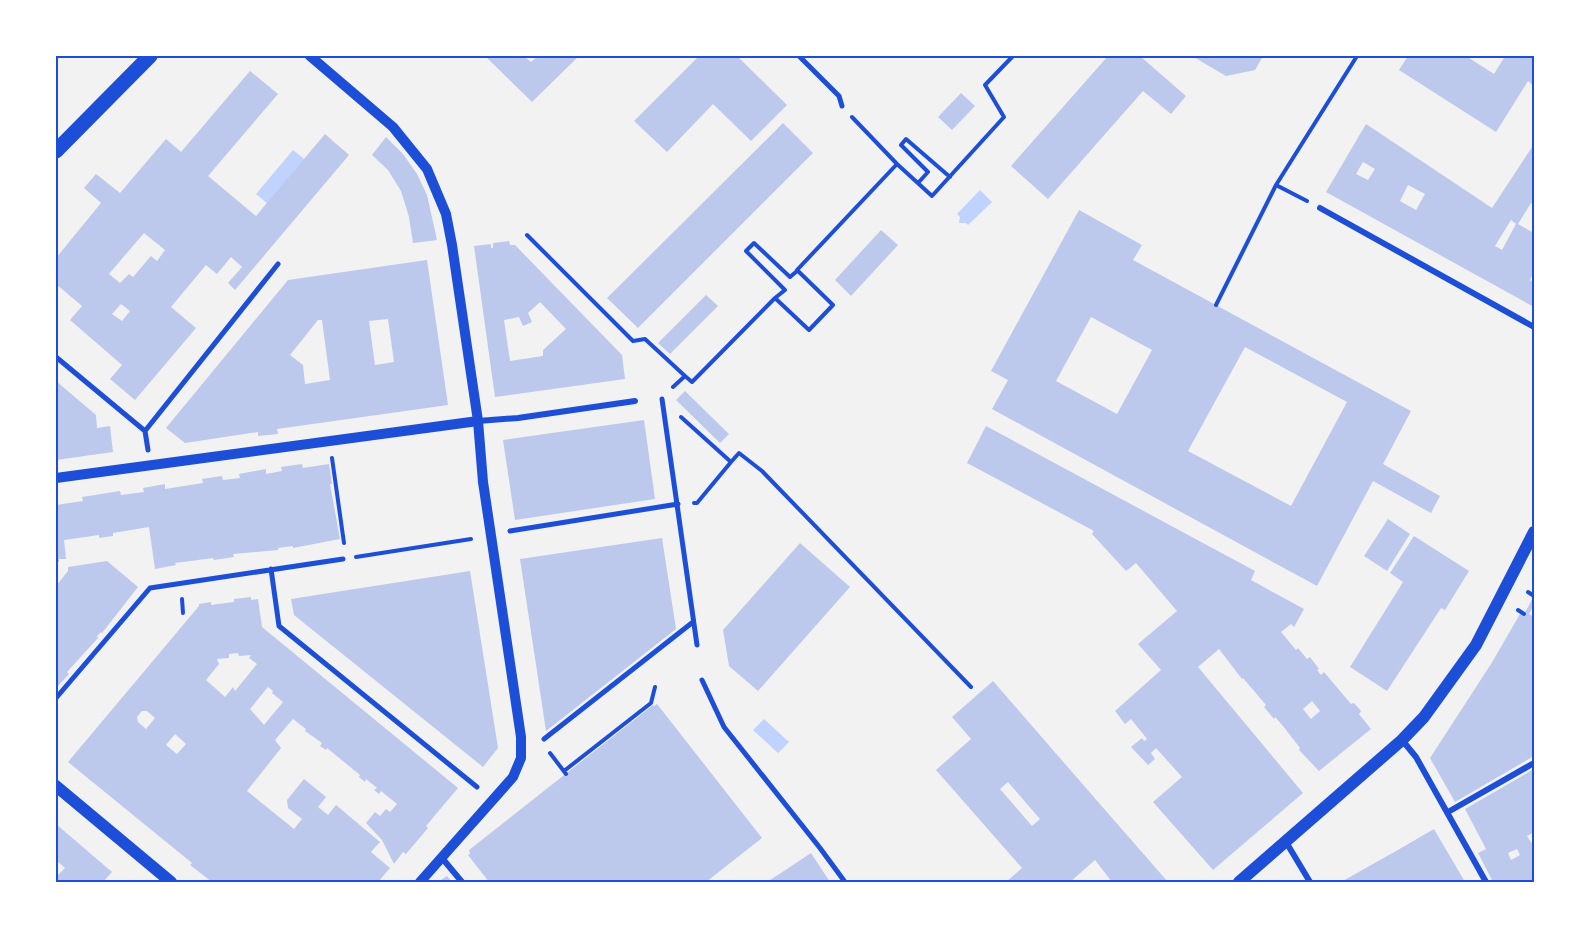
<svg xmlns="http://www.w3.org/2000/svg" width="1590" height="938" font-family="'PT Sans Narrow',sans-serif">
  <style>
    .water { fill: #bfd3fe }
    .building { fill: #bdc9ec; fill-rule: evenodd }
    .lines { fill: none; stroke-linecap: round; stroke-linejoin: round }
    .path { stroke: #1d4ed8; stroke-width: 4 }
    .pedestrian { stroke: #1d4ed8; stroke-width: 5 }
    .minor { stroke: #1d4ed8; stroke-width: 6 }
    .tertiary { stroke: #1d4ed8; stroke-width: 10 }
    .secondary { stroke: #1d4ed8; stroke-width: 12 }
    .primary { stroke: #1d4ed8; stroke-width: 15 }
    .neatline { fill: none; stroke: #1d4ed8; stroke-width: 2 }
  </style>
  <rect width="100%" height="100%" fill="#f2f2f2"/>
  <path class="water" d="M293,150L318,170L281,215L256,194Z
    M980,190L992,202L968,225L966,223H959L960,217L957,214Z
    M764,719L789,742L778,753L753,730Z"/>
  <path class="building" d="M485,56H524L531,62L538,56H579L532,102Z
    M699,56H737L787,105L751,141L713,104L667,152L634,121Z
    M1108,56H1140L1186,96L1171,114L1143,91L1048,199L1011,166Z
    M1192,56H1263L1255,70L1226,76Z
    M1408,56H1466L1494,74L1505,56H1534V86L1528,81L1496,132L1399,70Z
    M250,71L278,94L208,176L256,216L325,134L349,155L235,290L228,283L242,267L231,257L217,274L206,265L171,307L196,328L135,400L110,379L122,365L70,320L82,306L56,284V258L101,203L84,188L96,174L120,193L166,139L181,152ZM144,233L165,250L157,261L151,256L133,277L129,274L120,283L109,274ZM121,304L130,311L122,321L112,314Z
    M961,93L975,106L952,130L938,117Z
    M783,123L813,153L638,328L607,298Z
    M1366,124L1492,208L1534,144V205L1531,203L1518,224L1534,233V271L1530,280L1534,283V307L1326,192ZM1363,162L1375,169L1368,180L1356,174ZM1408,185L1425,194L1416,210L1400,201ZM1511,220L1516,224L1502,250L1495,246Z
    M386,137L403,154L417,174L427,195L437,240L413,243L409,217L401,191L388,170L372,155Z
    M1079,210L1142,245L1133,260L1411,411L1383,464L1440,496L1431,513L1373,481L1317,586L992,409L1008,380L991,371ZM1091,317L1152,350L1117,414L1056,381ZM1245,347L1347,402L1291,506L1188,451Z
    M881,230L898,245L851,296L835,280Z
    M509,241L510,245H515L622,355L625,379L495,397L474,246L491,244V248H493V243ZM540,302L566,329L543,350V356L510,361L504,320L519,317L523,326L532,322L528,313Z
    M427,260L448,405L277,429L278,434L258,436V432L185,443L166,428L288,280ZM388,319L394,362L375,365L369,321ZM318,320H322L330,380L305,384L303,365L290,355Z
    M706,295L718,306L670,354L658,343Z
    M56,381L96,415L97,428L110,426L113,452L56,460Z
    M685,391L729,434L720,443L676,400Z
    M644,420L655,499L515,520L503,440Z
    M986,426L1255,571L1251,580L1304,609L1294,627L1291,624L1281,632L1296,650L1298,648L1307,659L1310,657L1319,669L1317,670L1321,675L1324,672L1351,704L1354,703L1361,711L1359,714L1371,729L1319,771L1299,750L1300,748L1283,726L1275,717L1274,719L1264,707L1266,705L1243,678L1242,679L1219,649L1198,667L1303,793L1213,870L1153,802L1182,777L1156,748L1151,753L1155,759L1148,765L1131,747L1142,738L1144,741L1147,739L1131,719L1125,724L1115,711L1161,670L1138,644L1177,611L1136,563L1126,571L1092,534L1094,531L967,463ZM1312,701L1320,711L1311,719L1303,709Z
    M302,464L303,468L329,464L332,484H330L340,539L293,548V546L278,548V550L233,554L234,557L214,560L213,558L175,563L176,565L155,569L149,527L113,533V536L99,538V535L64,540L66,559H59V562H56V505L83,501L82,497L120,491L121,495L144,492L143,488L165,484V489L203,483L202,479L222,476L223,480L240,478L239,474L266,469V474L282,471L281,467Z
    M1388,519L1410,534L1387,571L1364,556Z
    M1414,536L1469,571L1445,610L1441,608L1387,691L1350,667L1403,582L1390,573Z
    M662,538L676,629L546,731L520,559Z
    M800,543L850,587L758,691L729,666L723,630Z
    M107,561L138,587L102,633L101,632L97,636L98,638L67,672L69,674L57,687L56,685V586L68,571V567Z
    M470,571L498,748L483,767L294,615L291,599Z
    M1534,596V605L1529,614L1534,617V756L1455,802L1430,758L1491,664L1520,614L1523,616Z
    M251,597V600L258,599L262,627L458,788L426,826L428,828L406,854L403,852L394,864L382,840L366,823L375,812L380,816L386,809L390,812L397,804L381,791L379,794L374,790L377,788L366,779L365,782L359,777L360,775L327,748L326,750L320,746L322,743L305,731L306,729L293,719L275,740L281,748L247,791L294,829L302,819L288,808L287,800L304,779L326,797L318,807L328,815L336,805L380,842L371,852L390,868L378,882H212L190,865L192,863L68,762L199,606V604L211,602V605L234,602V599ZM238,653L239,656L251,655L249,658L257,664L235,691L233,687L225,697L206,680L219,664L217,659L229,658V654ZM268,687L273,691L272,693L283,702L264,725L250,709ZM142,711H147L155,718L146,729L138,722L137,717ZM175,734L186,744L177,754L166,745Z
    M993,681L1099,803L1168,882H1112L1095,860L1070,882H1006L1022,868L936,770L971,739L952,717ZM1008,782L1040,819L1032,826L1000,789Z
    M657,704L762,838L706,882H489L468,855L470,854L469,850L653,705L654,706Z
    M1534,769V832L1527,836L1534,847V879L1527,882H1493L1478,853L1486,849L1465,809ZM1517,849L1520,855L1511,860L1508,853Z
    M56,824L112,872L103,882H56V877L65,868L56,860Z
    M1434,829L1465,882H1341L1396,851Z
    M811,853L830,882H767L784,871Z
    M447,876L452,882H438Z"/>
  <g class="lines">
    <path class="path" d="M897,164L932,196L1004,117L985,85L1013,56
      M918,183L928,172L901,145L906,139L950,177
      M1307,201L1276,185L1357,56
      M527,235L633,341L645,339L685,376L673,387
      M775,298L785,290L746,251L754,243L790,277L797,271
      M1216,305L1276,185
      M685,376L692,382L775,298L809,330L833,305L797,270L897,164L852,117
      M681,417L731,462L697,503H694
      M332,458L344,543
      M731,462L739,453L762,471L971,687
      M356,557L471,539
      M1528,592L1534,596
      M182,599L183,613
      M1518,610L1524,614
      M550,753L566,774
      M564,771L651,703L655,687"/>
    <path class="pedestrian" d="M799,56L839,96L842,106
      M56,357L145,431L148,450
      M662,399L697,645
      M145,431L278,264
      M510,531L678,504
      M271,569L279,626L477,787
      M702,680L724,727L820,848L845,882
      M56,698L150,588L343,559
      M544,739L693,622"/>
    <path class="minor" d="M1320,208L1534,327
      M478,421L518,418L635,401
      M1402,740L1416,757L1486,882
      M1448,812L1534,763
      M1286,842L1310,882
      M442,858L462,882"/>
    <path class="tertiary" d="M310,56L393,127L427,169L446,214L452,245L478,421L483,482L521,737V758L513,777L420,882
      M56,478L478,421"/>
    <path class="secondary" d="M56,786L171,882
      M1239,882L1402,740L1424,717L1476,645L1534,532"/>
    <path class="primary" d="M56,151L150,56"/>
  </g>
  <rect width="1590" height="938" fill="none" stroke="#ffffff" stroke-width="114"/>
  <rect x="57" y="57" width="1476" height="824" class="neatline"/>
</svg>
